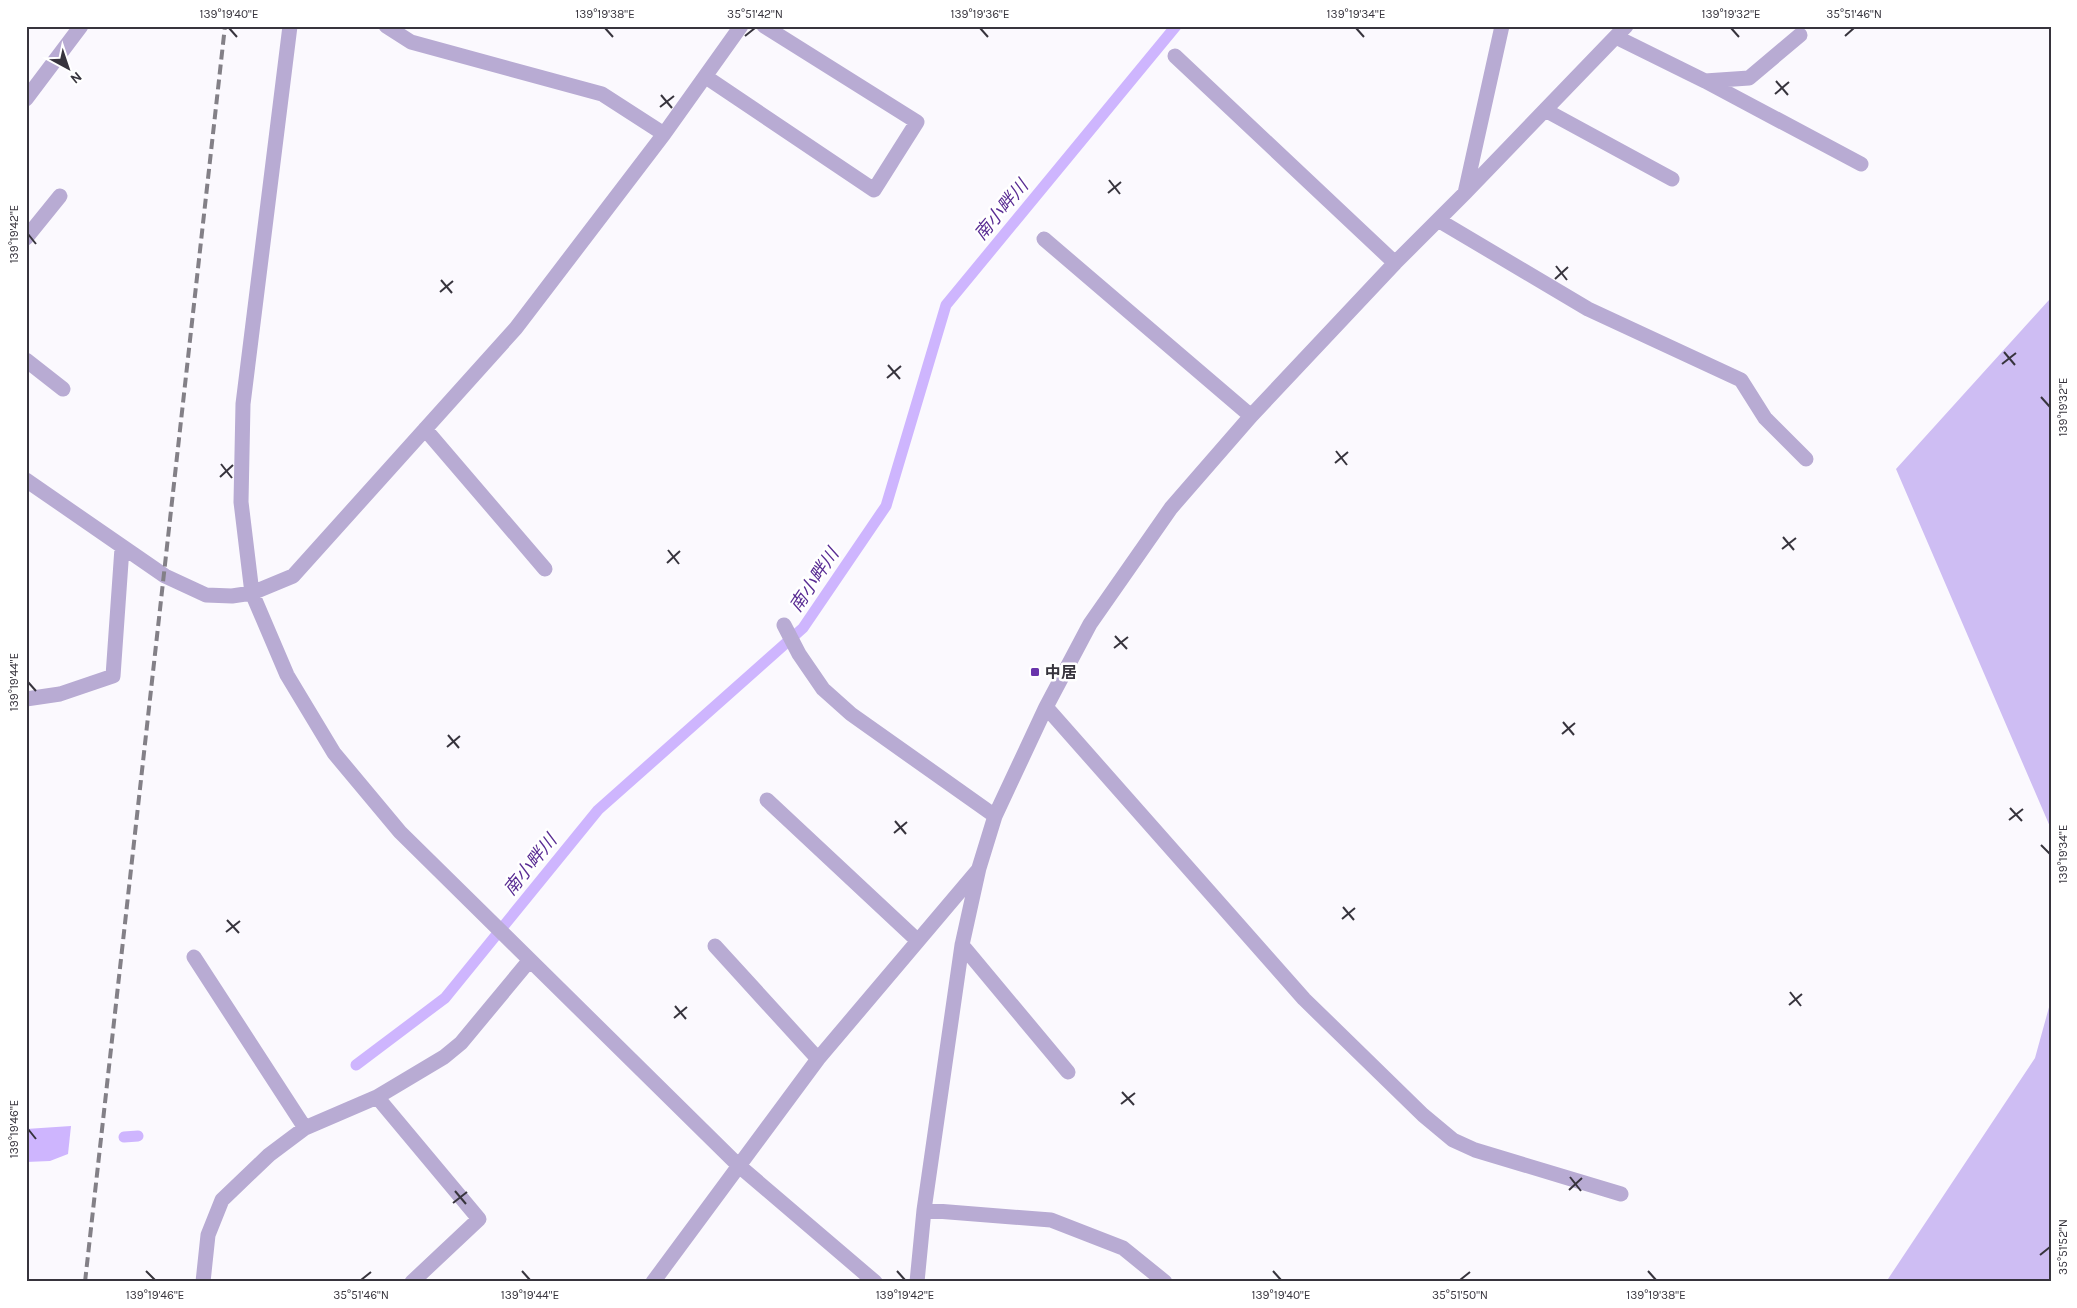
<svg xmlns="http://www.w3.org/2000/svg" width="2077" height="1308" font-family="Karla,'Noto Sans JP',sans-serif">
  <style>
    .forest { fill: #cebdf3 }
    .water { fill: #ceb5fe }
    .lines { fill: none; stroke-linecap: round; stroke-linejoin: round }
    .stream { stroke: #ceb5fe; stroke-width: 11 }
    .minor { stroke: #b8abd3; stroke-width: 15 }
    .rail { stroke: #838087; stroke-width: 4; stroke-dasharray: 10 5; stroke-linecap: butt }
    .ticks { fill: none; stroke: #37343d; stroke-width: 2 }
    .poi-dot { fill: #6934ab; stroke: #fff; stroke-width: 2 }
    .labels { text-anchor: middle; stroke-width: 5; stroke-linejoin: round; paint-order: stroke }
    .poi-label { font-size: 16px; font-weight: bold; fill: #37343d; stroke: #fff; text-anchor: start }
    .water-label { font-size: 18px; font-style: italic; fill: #592c93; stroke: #fff }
    .neatline { fill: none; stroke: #37343d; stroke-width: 2 }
    .ticks-label { font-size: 12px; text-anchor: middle; fill: #37343d }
  </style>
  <rect width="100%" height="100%" fill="#fbf9fe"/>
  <path class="forest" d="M2049,300L2051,302V829L1896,469Z
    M2051,1000V1282H1886L2035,1058Z"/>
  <path class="water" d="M71,1126L68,1154L50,1161L26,1162V1129Z"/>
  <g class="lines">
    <path class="stream" d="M356,1065L445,998L598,810L803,628L886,506L946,305L1176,26
      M124,1137L138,1136"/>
    <path class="minor" d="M290,26L243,404L241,502L252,593L287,675L334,753L400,832L738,1165L875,1282
      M386,26L411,42L602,94L664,134
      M1800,35L1749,78L1705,81L1861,164
      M1616,37L1705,81
      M1175,56L1395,263
      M706,77L874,190L917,122L764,26
      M26,99L81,26
      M1545,110L1672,179
      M1465,193L1502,26
      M1438,220L1588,309L1741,380L1765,418L1806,459
      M26,238L60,196
      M1044,239L1251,416
      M26,360L63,389
      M425,429L545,569
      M26,480L165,576L206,595L232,596L252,593L293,576L516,328L664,134L741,26
      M784,625L799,654L823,689L851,714L995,816
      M26,699L60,694L113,676L122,548
      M1046,707L1304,999L1423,1115L1453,1140L1475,1150L1621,1194
      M767,800L918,941
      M962,945L1068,1072
      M715,946L818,1059
      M194,957L305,1128
      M377,1097L479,1219L412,1282
      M924,1210L1051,1220L1123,1248L1165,1282
      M203,1282L208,1235L222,1200L269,1155L305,1128L377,1097L444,1057L461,1043L529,961
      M653,1282L818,1059L978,870
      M917,1282L924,1210L962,945L979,868L995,816L1046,707L1090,624L1171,508L1251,416L1395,263L1465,193L1626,26"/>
    <path class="rail" d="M85,1282L225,26"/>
  </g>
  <path class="ticks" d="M229,28L237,37M605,28L613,37M980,28L988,37M1356,28L1364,37M1731,28L1739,37M745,36L755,28M1845,36L1854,28M1776,81L1788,95M1775,94L1789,82M661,95L672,108M660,107L674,96M1109,180L1120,194M1108,193L1121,182M28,234L36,244M1556,266L1567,280M1555,279L1568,267M441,280L452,293M440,292L453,281M2004,352L2015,365M2002,364L2016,353M888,365L900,379M887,378L901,366M2041,397L2050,407M1336,451L1347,465M1335,463L1348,452M221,464L232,478M220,477L233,465M1783,537L1794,550M1782,549L1796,538M668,550L679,564M667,563L680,551M1115,636L1127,649M1114,648L1128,637M28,682L36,691M1563,722L1574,735M1562,734L1575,723M448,735L459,748M447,747L460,736M2010,808L2022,821M2009,820L2023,809M895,821L906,834M894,833L907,822M2041,845L2050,854M1343,907L1354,920M1342,919L1355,908M227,920L239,933M226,932L240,921M1790,992L1801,1006M1789,1005L1802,994M675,1006L686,1019M674,1018L687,1007M1122,1092L1134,1105M1121,1104L1135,1093M28,1129L36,1139M1570,1177L1581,1191M1569,1190L1582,1178M455,1191L466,1204M453,1203L467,1192M2040,1255L2050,1247M146,1271L155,1280M522,1271L530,1280M897,1271L905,1280M1273,1271L1281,1280M1648,1271L1656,1280M361,1280L371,1272M1460,1280L1470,1272"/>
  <rect class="poi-dot" x="1030" y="667" width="10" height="10" rx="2.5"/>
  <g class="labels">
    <g class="poi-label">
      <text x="1045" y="678">中居</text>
    </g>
    <g class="water-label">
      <text transform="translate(1001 210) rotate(-50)" y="6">南小畔川</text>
      <text transform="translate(814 580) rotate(-56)" y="6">南小畔川</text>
      <text transform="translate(530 865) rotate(-51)" y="6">南小畔川</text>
    </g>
  </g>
  <rect width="2077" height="1308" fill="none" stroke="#ffffff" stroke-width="55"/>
  <g transform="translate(68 68) rotate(140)" stroke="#ffffff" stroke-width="4" paint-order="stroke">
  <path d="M0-4L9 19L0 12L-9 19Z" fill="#37343d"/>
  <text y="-8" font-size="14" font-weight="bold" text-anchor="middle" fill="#37343d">N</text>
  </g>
  <rect x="28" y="28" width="2022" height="1252" class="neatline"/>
  <g class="ticks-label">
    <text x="229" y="18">139°19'40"E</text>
    <text x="605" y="18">139°19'38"E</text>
    <text x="755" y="18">35°51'42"N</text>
    <text x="980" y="18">139°19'36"E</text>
    <text x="1356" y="18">139°19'34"E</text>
    <text x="1731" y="18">139°19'32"E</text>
    <text x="1854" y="18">35°51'46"N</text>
    <text transform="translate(14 234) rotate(-90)" y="4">139°19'42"E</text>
    <text transform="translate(2063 407) rotate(-90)" y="4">139°19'32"E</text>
    <text transform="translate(14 682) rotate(-90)" y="4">139°19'44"E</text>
    <text transform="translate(2063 854) rotate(-90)" y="4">139°19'34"E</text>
    <text transform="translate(14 1129) rotate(-90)" y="4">139°19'46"E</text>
    <text transform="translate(2063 1247) rotate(-90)" y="4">35°51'52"N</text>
    <text x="155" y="1299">139°19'46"E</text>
    <text x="361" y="1299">35°51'46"N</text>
    <text x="530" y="1299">139°19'44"E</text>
    <text x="905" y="1299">139°19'42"E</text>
    <text x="1281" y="1299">139°19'40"E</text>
    <text x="1460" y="1299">35°51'50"N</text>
    <text x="1656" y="1299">139°19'38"E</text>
  </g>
</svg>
